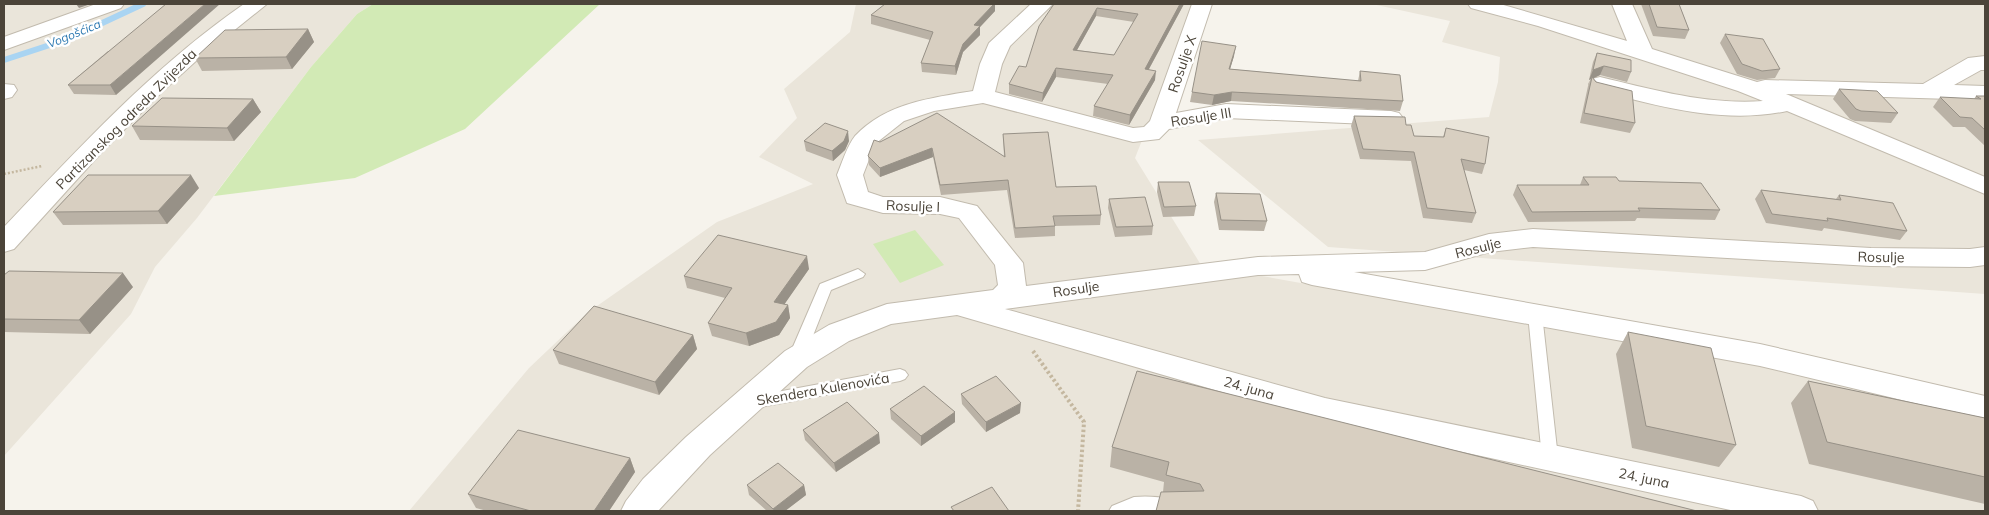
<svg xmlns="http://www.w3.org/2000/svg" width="1989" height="515" font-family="Mulish,sans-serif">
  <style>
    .residential { fill: #eae5da }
    .green { fill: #d2eab5 }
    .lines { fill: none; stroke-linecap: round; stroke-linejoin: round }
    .stream { stroke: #a9d4f2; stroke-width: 6 }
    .service-casing { stroke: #c2bbae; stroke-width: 2 }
    .minor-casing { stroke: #c2bbae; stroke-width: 2 }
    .path-far1 { stroke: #c4b79f; stroke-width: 2.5; stroke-dasharray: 2 2; stroke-linecap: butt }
    .path { stroke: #c4b79f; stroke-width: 4; stroke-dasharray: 2.5 2.5; stroke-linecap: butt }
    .service { fill: #fff; fill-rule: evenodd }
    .minor { fill: #fff; fill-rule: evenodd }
    .wall { fill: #bab2a6; fill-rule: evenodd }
    .shaded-wall { fill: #979187 }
    .building { fill: #d8cfc1; stroke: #979187; fill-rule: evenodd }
    .labels { text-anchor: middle; stroke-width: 5; stroke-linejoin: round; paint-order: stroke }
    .far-water-label { font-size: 12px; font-style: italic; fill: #2e7ab2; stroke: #fff }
    .street-label { font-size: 14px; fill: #4b4439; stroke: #fff }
  </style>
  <rect width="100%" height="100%" fill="#f6f3ec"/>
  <path class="residential" d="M4,4H373L357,14L311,67L197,218L155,267L131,314L4,456Z
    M856,4H1196L1135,158L1201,265L1985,406V511H409L529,368L587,313L717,222L813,184L759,157L797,118L784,89L850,32Z
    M1372,4H1985V294L1328,247L1198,140L1489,117L1498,82L1500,57L1442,42L1450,21Z"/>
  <path class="green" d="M373,4H600L465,129L355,178L214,196L311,67L357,14Z
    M915,230L944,265L900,283L873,244Z"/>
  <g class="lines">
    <path class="stream" d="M4,60L68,39L143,4"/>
    <g class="service-casing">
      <path id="service" d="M858,269L865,274L863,277L831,290L805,356L802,360H792L789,356L820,284Z
        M1535,309L1540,310L1542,314L1558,458L1556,463L1550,465L1544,463L1542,458L1528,314L1530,310Z
        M900,369L905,371L908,375L905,379L900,381L755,408L749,406L747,402L749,398L755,396Z
        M1134,497C1155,495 1176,499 1195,506L1198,511H1109L1112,506Z"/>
    </g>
    <g class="minor-casing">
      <path id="minor" d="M96,4H124L121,8L4,50V37Z
        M244,4H267L196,61L164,90L101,153L14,249L4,252V227C80,147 153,67 244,4Z
        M1031,4H1053L1010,46L1002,64L995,92L1133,128L1144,127L1150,121L1192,4H1212L1176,113L1226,104L1391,111L1399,113L1403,118L1399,123L1391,125L1226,118L1169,129L1159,139L1133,142L983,103L934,111L904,121L875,144L863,175L868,192L883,197H940L977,206L1023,263L1026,286L1258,257L1425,252L1489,234L1533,229L1871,248L1970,249L1985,247V265L1970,267L1871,266L1533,247L1490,252L1425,270L1354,272L1760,344L1985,396V420L1760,366L1312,285L1302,282L1299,274L1258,275L1005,309L1325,398L1801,496L1813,501L1818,511H1735L1325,422L957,315L891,324L849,341L807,367L710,455L658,511H621L626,501L643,479L686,437L785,351L829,325L887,304L993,290L998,285L995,265L959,218L940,214L883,213L847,203L837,175C842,163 847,146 855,136C886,103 931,98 973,91L980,64L989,43Z
        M1468,4H1500L1627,41L1612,4H1632L1652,49L1757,82L1765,80L1923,84L1968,58L1985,56V70H1981L1954,85L1985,86V100L1786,94L1985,177V194L1787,111C1721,125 1655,105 1592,89L1589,84L1592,79L1600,77C1654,90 1708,105 1763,101L1738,91L1538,26L1471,8Z
        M4,84L14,85L17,90L12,97L4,99Z"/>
    </g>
    <path class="path-far1" d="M4,174L42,166"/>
    <path class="path" d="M1033,351L1084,422L1078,511"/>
    <use href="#service" class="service"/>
    <use href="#minor" class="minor"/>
  </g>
  <path class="wall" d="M995,4V11L980,27V35L963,52L956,75L922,72L921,63L930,40L871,24V15Z
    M1054,4H1184L1149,69L1155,80L1129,125L1093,116L1094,106L1108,84L1056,77L1042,102L1009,94V84L1026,67ZM1096,16L1134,22L1114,55L1077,50Z
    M1641,4H1679L1689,30L1685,39L1653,36Z
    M308,29L314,42L292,69L202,71L195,58Z
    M1725,34L1780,69L1775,78L1757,80L1737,74L1720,43Z
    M108,51L116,95L74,94L68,85Z
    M1597,53L1631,72L1627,82L1600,75L1593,78L1635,123L1630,133L1580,123L1588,86L1591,79L1589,80L1593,62Z
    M1234,56L1230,69L1358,81L1360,71L1403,101L1400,111L1231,101L1212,105L1190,102L1192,92Z
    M1839,89L1898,113L1891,123L1855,121L1850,119L1833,99Z
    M1976,96H1985V146L1965,127H1953L1933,107L1940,97L1974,99Z
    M253,99L261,112L234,141L140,140L132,126Z
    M1354,116L1406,125L1414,136L1443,137L1446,128L1485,164L1482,174L1464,170L1476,213L1472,223L1423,218L1411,161L1360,159L1351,126Z
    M1003,134L1056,187L1101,215L1100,225L1055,226V236L1015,238L1007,190L941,195L933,157L880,177L869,165L868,156L880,142L1004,156Z
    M804,141H849L845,150L833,161L806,151Z
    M1583,177L1619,181L1720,210L1715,220L1637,218L1635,221L1528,222L1513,195L1517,185H1580Z
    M1158,182L1196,206L1194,216L1163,217L1157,192Z
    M199,188L167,224L63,225L53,212Z
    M1761,190L1836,199L1839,195L1907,231L1900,240L1824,228L1822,231L1766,223L1755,199Z
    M1216,193L1267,221L1264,231L1219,230L1214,202Z
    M1109,199L1153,226L1152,235L1115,237L1108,208Z
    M809,269L784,304L788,305L790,318L779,335L749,346L712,336L708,323L725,298L687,288L684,276Z
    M4,275L133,287L90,334L4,332Z
    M1628,332L1736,445L1719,467L1632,448L1616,354Z
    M693,335L697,349L659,395L559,364L553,350Z
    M1808,381L1985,418V504L1809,464L1791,403Z
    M961,394L1020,413L986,432L962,404Z
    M890,409L955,412V422L921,446L891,419Z
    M803,430L880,443L836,472L805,440Z
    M1112,447L1697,511L1163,492L1164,482L1110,467Z
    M630,458L635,472L609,511H487L476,508L468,494Z
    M747,485H804L806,495L785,511H767L749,495Z"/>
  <path class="shaded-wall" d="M76,4H91L79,8Z
    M205,4H220L116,95L110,85Z
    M994,4H995V11L980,27V35L963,52L956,75L955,66L963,44L974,25Z
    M1180,4H1184L1144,78L1145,69Z
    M1097,8L1096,16L1072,59L1073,50Z
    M308,29L314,42L292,69L286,57Z
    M1236,46L1234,56L1227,79L1229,69Z
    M1604,66L1600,75L1592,79V77L1591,79L1589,80L1593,70Z
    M1056,68V77L1042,102L1043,93Z
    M1156,71L1155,80L1129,125L1130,115Z
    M1232,92L1231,101L1212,105L1214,95Z
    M253,99L261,112L234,141L227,128Z
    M848,131L849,141L845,150L833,161L832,151Z
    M932,148L933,157L880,177V168Z
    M191,175L199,188L167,224L158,211Z
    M807,256L809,269L777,315L774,302Z
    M123,273L133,287L90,334L79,320Z
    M788,305L790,318L779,335L749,346L746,333Z
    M693,335L697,349L659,395L655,382Z
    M1021,403L1020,413L986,432V422Z
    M955,412V422L921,446V436Z
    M879,433L880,443L836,472L834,463Z
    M630,458L635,472L609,511H594Z
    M804,485L806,495L785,511H774L773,509Z"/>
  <path class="building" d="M166,4H205L110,85H68Z
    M885,4H994L974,25L980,26L963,44L955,66L921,63L933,32L871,15Z
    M1054,4H1180L1145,69L1156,71L1130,115L1094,106L1113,75L1056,68L1043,93L1009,84L1019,66L1026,67L1039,26ZM1097,8L1138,14L1114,55L1073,50Z
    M1649,4H1679L1689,30L1657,27Z
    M308,29L286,57L195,58L225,30Z
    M1725,34L1763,39L1780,69L1762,71L1742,64Z
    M1202,41L1236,46L1229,69L1361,81L1360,71L1400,75L1403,101L1232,92L1214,95L1192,92Z
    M1597,53L1631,60V72L1604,66L1593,70Z
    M1592,77L1596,82L1632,91L1635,123L1584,113Z
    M1839,89L1877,91L1898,113L1861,111L1856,109Z
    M1976,96H1985V130L1972,118L1960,117L1940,97L1981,99Z
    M162,98L253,99L227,128L132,126Z
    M937,113L1005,157L1003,134L1048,132L1056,187L1096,186L1101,215L1053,216L1055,226L1015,228L1008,180L940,185L932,148L880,168L868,156L874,140L880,142Z
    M1354,116L1405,117L1406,125H1411L1414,136L1444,137L1446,128L1489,137L1485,164L1461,159L1476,213L1427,208L1414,152L1363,149Z
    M825,123L848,131L844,141L832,151L804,141Z
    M88,175H191L158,211L53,212Z
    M1583,177H1616L1619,181L1701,183L1720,210L1638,208L1640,211L1532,212L1517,185H1589Z
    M1158,182H1189L1196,206L1164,207Z
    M1761,190L1841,200L1839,195L1893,203L1907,231L1827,218L1828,221L1772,214Z
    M1216,193L1260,194L1267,221L1221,220Z
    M1145,197L1153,226L1116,227L1109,199Z
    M718,235L807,256L774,302L788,305L776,322L746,333L708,323L732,288L684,276Z
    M9,271L123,273L79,320L4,319V275Z
    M594,306L693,335L655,382L553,350Z
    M1628,332L1711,348L1736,445L1646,426Z
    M1137,371L1697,511H1156L1161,492L1204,491L1200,484L1166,475L1169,462L1112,447Z
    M996,376L1021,403L986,422L961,394Z
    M1808,381L1985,418V477L1827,442Z
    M924,386L955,412L921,436L890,409Z
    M847,402L879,433L834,463L803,430Z
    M518,430L630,458L594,511H531L468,494Z
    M778,463L804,485L773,509L747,485Z
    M992,487L1009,511H954L951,507Z"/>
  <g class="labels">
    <g class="far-water-label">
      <text transform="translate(74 34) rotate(-22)" y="4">Vogošćica</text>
    </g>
    <g class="street-label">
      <text transform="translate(1182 64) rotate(-71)" y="5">Rosulje X</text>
      <text transform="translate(1201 117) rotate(-9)" y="5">Rosulje III</text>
      <text transform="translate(126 119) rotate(-45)" y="5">Partizanskog odreda Zvijezda</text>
      <text transform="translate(913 206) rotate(2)" y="5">Rosulje I</text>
      <text transform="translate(1478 248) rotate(-14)" y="5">Rosulje</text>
      <text transform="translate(1881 257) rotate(1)" y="5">Rosulje</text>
      <text transform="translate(1076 289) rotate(-8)" y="5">Rosulje</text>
      <text transform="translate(1249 388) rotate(16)" y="5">24. juna</text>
      <text transform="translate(823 389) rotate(-10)" y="5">Skendera Kulenovića</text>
      <text transform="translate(1644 478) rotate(12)" y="5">24. juna</text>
    </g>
  </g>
  <rect width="1989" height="515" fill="none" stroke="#4b4439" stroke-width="10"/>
</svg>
